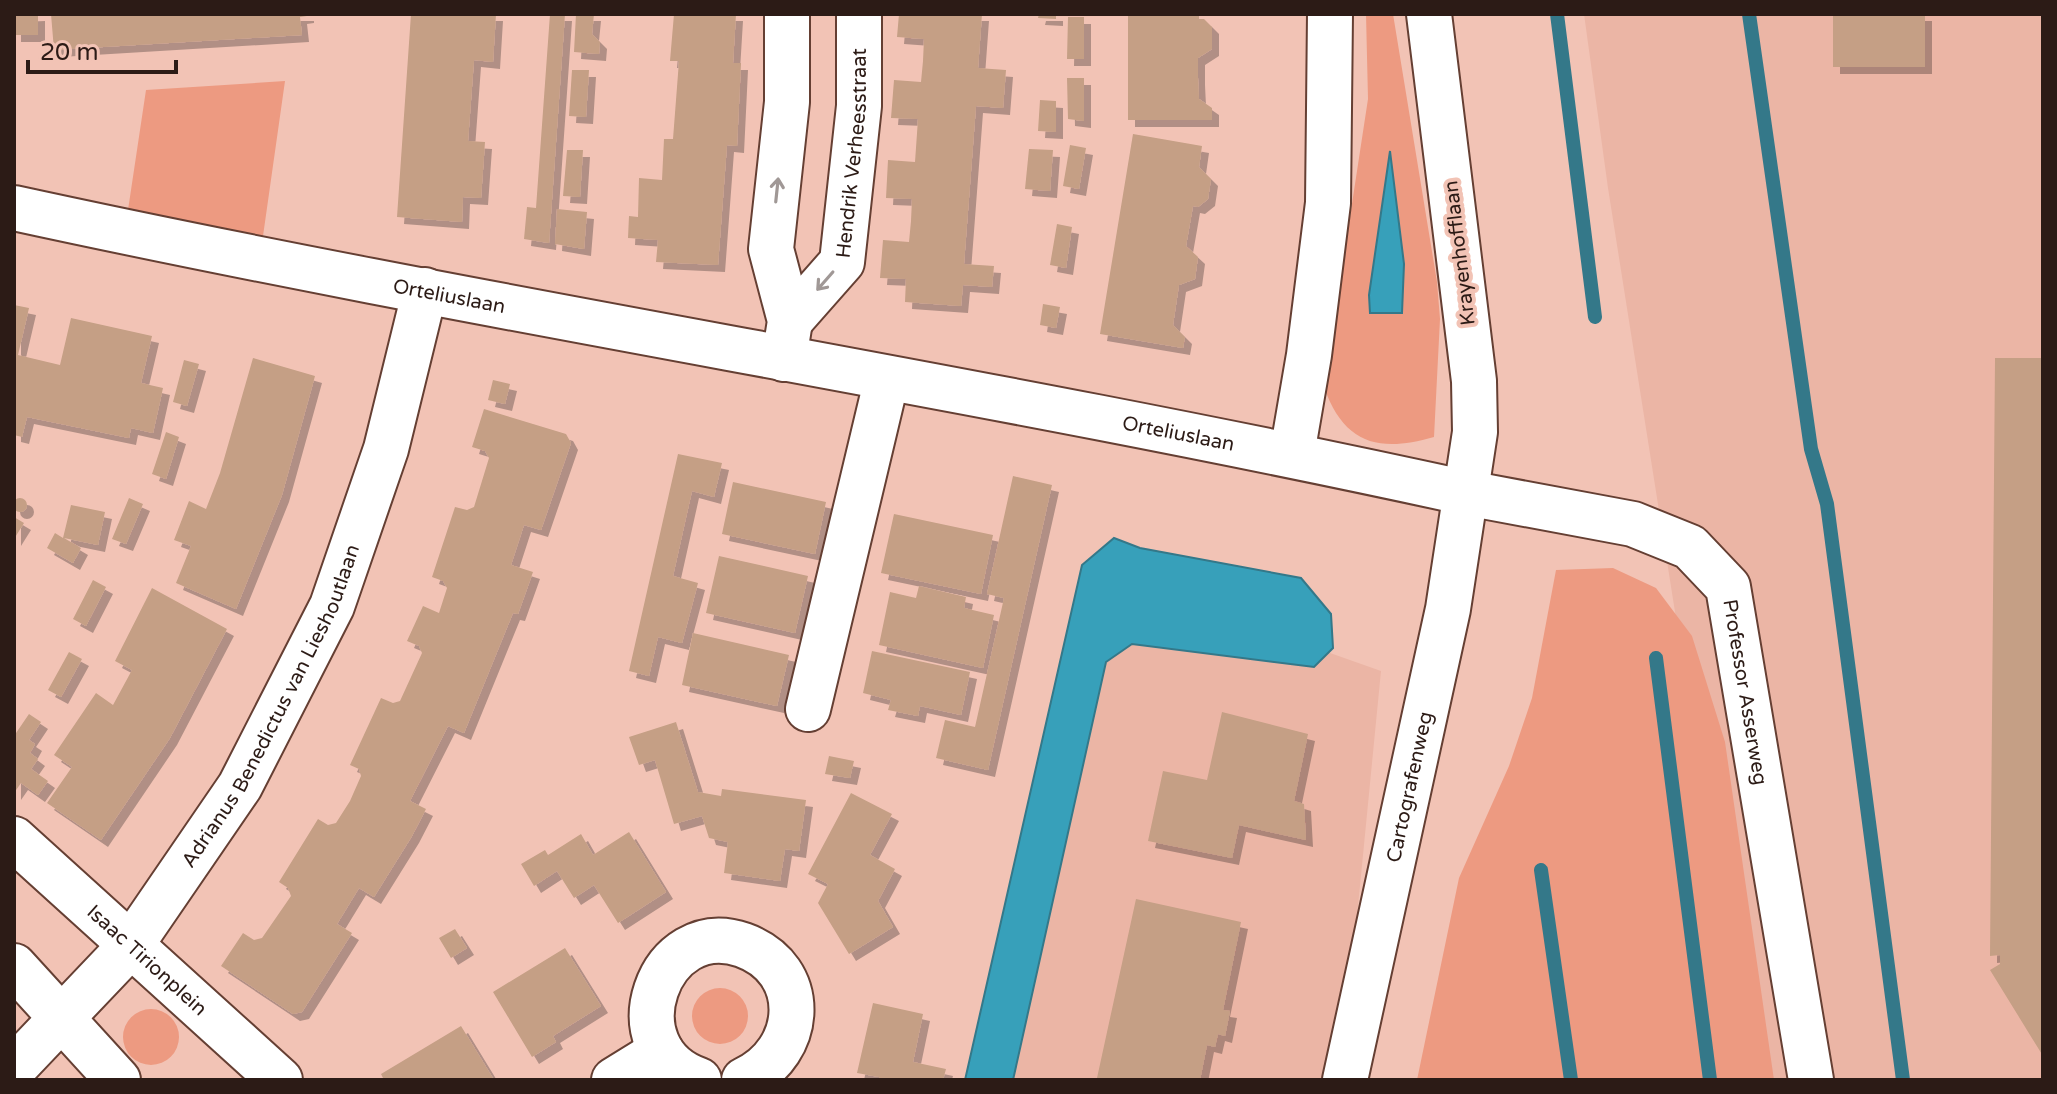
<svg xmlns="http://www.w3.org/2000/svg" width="2057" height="1094" font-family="'Varela Round',sans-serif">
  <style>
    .built { fill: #ebb5a5 }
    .green { fill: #ed9a81; fill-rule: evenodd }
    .water { fill: #37a0ba; stroke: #347889; stroke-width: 2 }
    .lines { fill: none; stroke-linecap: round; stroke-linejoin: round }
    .stream { stroke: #347889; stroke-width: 14 }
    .building { fill: #c59f85; filter: url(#shadow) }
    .minor-casing { stroke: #653f33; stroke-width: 48 }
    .tertiary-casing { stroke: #653f33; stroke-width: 48 }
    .minor { stroke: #fff; stroke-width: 44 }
    .tertiary { stroke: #fff; stroke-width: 44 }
    .oneway { stroke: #a09896 }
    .labels { text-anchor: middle; stroke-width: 8; stroke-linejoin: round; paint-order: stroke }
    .street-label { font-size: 20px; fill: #2c1b16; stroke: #f2c3b5 }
  </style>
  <defs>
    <filter id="shadow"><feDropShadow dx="7" dy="7" stdDeviation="0" flood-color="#0004"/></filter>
  </defs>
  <rect width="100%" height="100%" fill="#f2c3b5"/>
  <path class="built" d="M1584,14H2043V1080H1749L1608,188Z
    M1082,565L1381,671L1341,1080H965Z"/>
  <path class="green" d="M1366,14H1393L1437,282L1440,319L1434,437C1379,453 1344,444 1324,387L1368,99ZM1390,155L1404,264L1402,313L1369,295Z
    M285,81L263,236L128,210L146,90Z
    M1613,568L1656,588L1692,636L1725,742L1774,1080H1417L1459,878L1509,766L1532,698L1556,570Z
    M692 1016a28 28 0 1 1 56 0a28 28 0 1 1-56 0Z
    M123 1037a28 28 0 1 1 56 0a28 28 0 1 1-56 0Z"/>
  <path class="water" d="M1390,151L1404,264L1402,313H1370L1369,295Z
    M1114,538L1140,548L1301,578L1331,614L1333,648L1314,667L1132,644L1106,662L1013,1080H965L1082,565Z"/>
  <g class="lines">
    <path class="stream" d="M1557,14L1595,317
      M1749,14L1811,449L1827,504L1903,1080
      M1656,658L1710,1080
      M1541,870L1571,1080"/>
  </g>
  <path class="building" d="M38,14V35H14V15Z
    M51,14H307V16L300,17L302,35L54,50Z
    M411,14H496L493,62L474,60L468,141L485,142L481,198L463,197L462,222L397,217Z
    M550,14H565L549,243L524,239L527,207L536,208Z
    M576,14H594L592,34L600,42L599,54L574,52Z
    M674,14H736L733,63H741L737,146L727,145L718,265L656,262L658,240L628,238L629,216L638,217L639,178L662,180L664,139H673L679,61H670Z
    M899,14H982L978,68L1006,70L1003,108L976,106L964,264L994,266L992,287L963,285L961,306L905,302L906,279L880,278L883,240L909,242L911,221L912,199L886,198L888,160L915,162L918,119L891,118L894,80L921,82L923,61L924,39L897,37Z
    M1039,14H1056V19L1038,18Z
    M1128,14H1199V19H1204L1212,27V49L1198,58V78L1199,99L1212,108V120H1128Z
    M1833,14H1925V67H1833Z
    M1068,17H1084V59H1067Z
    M572,70H589L586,117L569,116Z
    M1067,78H1084V121L1068,119Z
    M1040,100L1056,101V132L1038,131Z
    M1133,134L1202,146L1199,167L1211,179L1208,199L1198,207L1193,206L1186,246L1198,257L1195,279L1179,285L1173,325L1185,337L1183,348L1100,334Z
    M1070,145L1086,148L1079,189L1063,186Z
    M1029,149L1053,150L1050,191L1025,189Z
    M567,150H583L580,197L563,196Z
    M557,209L587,212L584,249L555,244Z
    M1057,224L1072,227L1066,268L1050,265Z
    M1043,304L1060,307L1056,328L1040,325Z
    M14,305L29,308L18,355L60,365L71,318L152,336L141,383L163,388L153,433L131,428L129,438L27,417L22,437L14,435Z
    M253,358L315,376L282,495L236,609L176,583L191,546L174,540L189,501L206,509L220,473Z
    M1995,358H2043V1056L1990,970L2000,964V955L1990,956Z
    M184,360L199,364L187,406L173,402Z
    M493,380L510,384L505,404L488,400Z
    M484,409L566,434L571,443L541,530L524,525L511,565L533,572L518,614L513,613L464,733L448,726L410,801L426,809L412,836L374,897L359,888L337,924L352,933L302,1012L293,1014L221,966L243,933L254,940L262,938L291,896L288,888L279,882L318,819L328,825L336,823L350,801L361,776L359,769L350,765L381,698L393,703L400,701L422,653L419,646L407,641L423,606L439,613L447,588L443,581L432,577L455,507L467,510L474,507L489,458L485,451L472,447Z
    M166,432L179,437L166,479L152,474Z
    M678,454L722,463L714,497L692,491L673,576L698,583L682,643L658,637L649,676L629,671Z
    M1013,476L1052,485L988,770L936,758L945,720L975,727L1004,598L987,594Z
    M733,482L826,502L815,554L722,534Z
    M13 505a7 7 0 1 1 14 0a7 7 0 1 1-14 0Z
    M129,498L143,504L126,544L112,539Z
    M71,505L105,512L98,545L64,538L81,548L73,563L47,548L55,533L63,538Z
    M894,514L993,535L981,594L881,573Z
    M14,517L24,523L14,539Z
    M719,556L808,576L795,633L706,613Z
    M93,580L106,587L86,626L73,619Z
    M919,586L966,597L964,608L994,615L983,668L879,645L890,592L916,598Z
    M152,588L227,629L170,738L101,840L47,803L72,767L54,755L96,693L113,705L132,670L115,661Z
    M693,633L789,655L777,706L682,685Z
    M872,651L970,672L961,715L920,706L918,716L888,710L891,700L863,693Z
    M69,652L82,659L61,697L48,690Z
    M1222,712L1308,734L1294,801L1304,804L1306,840L1239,825L1232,858L1148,841L1163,771L1207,780Z
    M29,714L41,722L29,740L35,744L30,753L38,759L31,769L48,781L38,795L21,783L14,793V736Z
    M676,722L698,792L721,796L722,789L806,800L799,851L785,849L780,881L724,873L728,842L709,838L702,816L674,824L655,760L639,765L629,737Z
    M829,756L854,761L850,778L825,774Z
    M851,793L892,814L870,855L895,869L878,901L893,927L849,954L818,903L828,884L808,874Z
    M629,832L666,892L618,923L594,885L574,898L557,871L534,886L521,864L545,850L548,855L581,834L593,855Z
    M1136,899L1241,922L1223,1010L1230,1011L1225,1036L1218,1034L1215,1047L1207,1045L1200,1080L1097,1078Z
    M455,929L467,948L451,958L439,938Z
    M565,948L601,1006L553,1036L556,1042L532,1057L493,992Z
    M873,1003L923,1014L913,1062L946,1069L943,1080H879V1077L857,1073Z
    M461,1026L494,1080H384L381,1074Z"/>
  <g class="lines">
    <g class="minor-casing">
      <g id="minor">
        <path id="s1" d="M14,208C496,313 985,387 1467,493"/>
        <path id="s2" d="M790,321L842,262L859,106V14"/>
        <path d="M784,359L790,321L771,249L787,102V14"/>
        <path d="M1292,454L1309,355L1328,203L1330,14"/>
        <path d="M808,709L887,378"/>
        <path id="s3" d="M14,839L280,1080"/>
        <path d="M14,966L118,1080"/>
        <path id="s4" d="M14,1068L131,945L240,786L332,606L386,449L425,290"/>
        <path d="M614,1080L661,1051"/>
        <path d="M699,1080C611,1050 658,915 743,945C810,969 805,1052 744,1080"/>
      </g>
    </g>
    <g class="tertiary-casing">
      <g id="tertiary">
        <path id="s5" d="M1467,493L1633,524L1690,547L1728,587L1811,1080"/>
        <path id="s6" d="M1345,1080L1448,609L1475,432L1474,381L1429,14"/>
      </g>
    </g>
    <use href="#minor" class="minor"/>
    <use href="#tertiary" class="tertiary"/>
  </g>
  <defs><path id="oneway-shaft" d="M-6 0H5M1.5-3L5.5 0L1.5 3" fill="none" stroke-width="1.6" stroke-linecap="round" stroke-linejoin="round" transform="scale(2)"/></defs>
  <g class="oneway">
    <use href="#oneway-shaft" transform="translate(777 190) rotate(-84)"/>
    <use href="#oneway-shaft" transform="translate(825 281) rotate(131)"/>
  </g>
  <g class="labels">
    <g class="street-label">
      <text dy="7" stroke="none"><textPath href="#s2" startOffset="188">Hendrik Verheesstraat</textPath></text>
      <text transform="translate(1459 253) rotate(-97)" y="7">Krayenhofflaan</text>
      <text dy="7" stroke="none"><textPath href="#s1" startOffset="444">Orteliuslaan</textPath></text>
      <text dy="7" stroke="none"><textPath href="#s1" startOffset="1186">Orteliuslaan</textPath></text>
      <text dy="7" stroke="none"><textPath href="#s5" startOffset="392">Professor Asserweg</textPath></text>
      <text dy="7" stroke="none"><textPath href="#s4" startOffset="448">Adrianus Benedictus van Lieshoutlaan</textPath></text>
      <text dy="7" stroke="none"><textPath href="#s6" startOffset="300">Cartografenweg</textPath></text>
      <text dy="7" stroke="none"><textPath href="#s3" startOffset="180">Isaac Tirionplein</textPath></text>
    </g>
  </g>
  <rect width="2057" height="1094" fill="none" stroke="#2c1b16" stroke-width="32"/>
  <path d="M28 60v12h148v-12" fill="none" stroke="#2c1b16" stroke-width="4"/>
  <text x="40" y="60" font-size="24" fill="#2c1b16" stroke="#f2c3b5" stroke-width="6" paint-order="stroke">20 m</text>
</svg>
